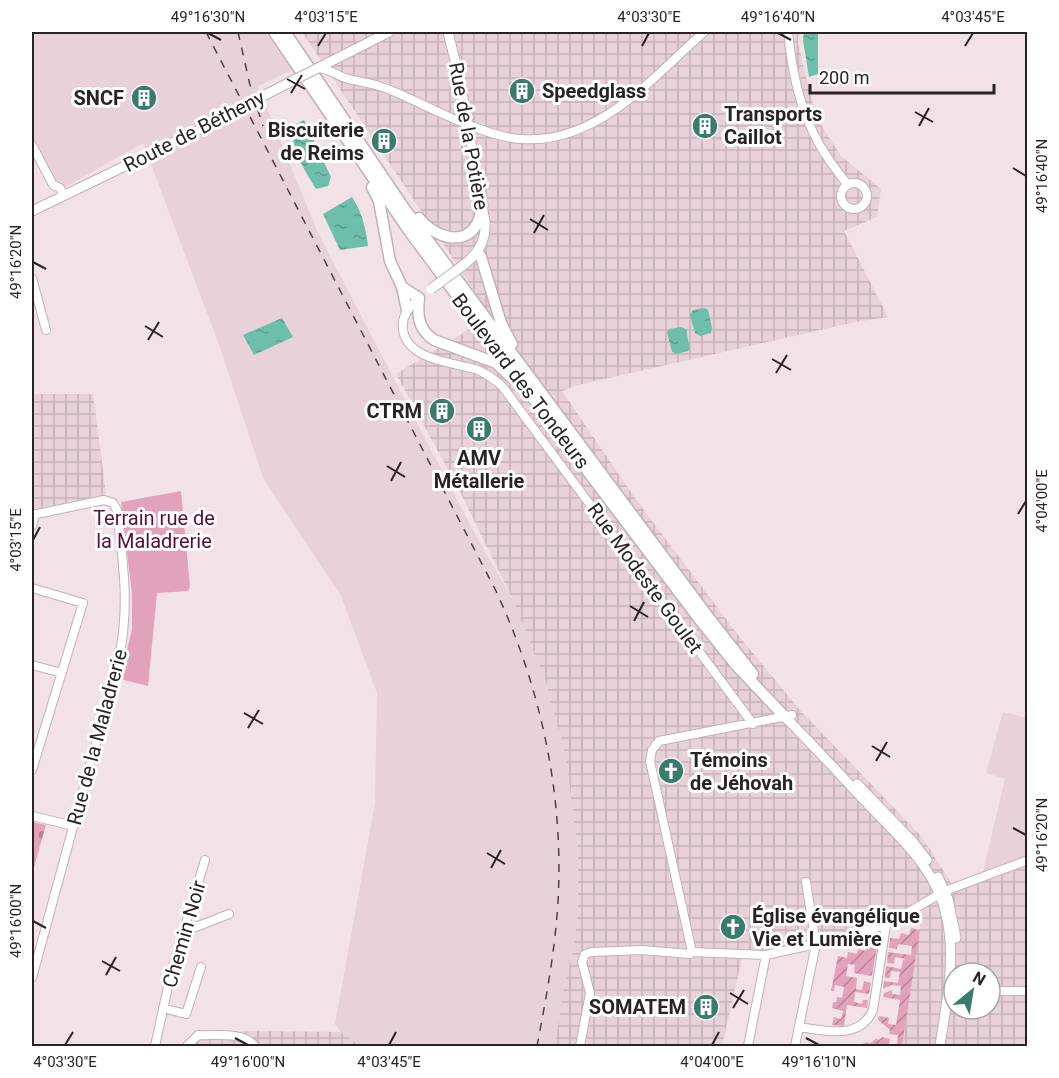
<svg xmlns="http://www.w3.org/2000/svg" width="1059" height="1078" font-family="Roboto,sans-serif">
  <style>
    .built { fill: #e8d1d9 }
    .industrial { fill: url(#industrial-grid); fill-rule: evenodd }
    .cemetery { fill: url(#cemetery-stones) }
    .park { fill: #e2a3ba }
    .garden { fill: url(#garden-furrows) }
    .water { fill: url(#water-ripples) }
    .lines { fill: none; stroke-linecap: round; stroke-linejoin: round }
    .minor-casing { stroke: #c1b2b7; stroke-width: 10 }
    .major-casing { stroke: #c1b2b7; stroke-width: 11 }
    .highway-casing { stroke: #c1b2b7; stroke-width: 13 }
    .minor { stroke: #fff; stroke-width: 8 }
    .major { stroke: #fff; stroke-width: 9 }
    .highway { stroke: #fff; stroke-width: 10 }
    .rail { stroke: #4c4447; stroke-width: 1.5; stroke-dasharray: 8 8; stroke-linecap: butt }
    .major-bridge-casing { stroke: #c1b2b7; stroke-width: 11; stroke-linecap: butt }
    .major-bridge { stroke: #fff; stroke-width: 9 }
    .ticks { fill: none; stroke: #292325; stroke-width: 2 }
    .labels { text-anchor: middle; stroke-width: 6; stroke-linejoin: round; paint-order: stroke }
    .poi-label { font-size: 20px; font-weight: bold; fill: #292325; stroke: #fff; text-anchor: start }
    .street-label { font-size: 20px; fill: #292325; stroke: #fff }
    .park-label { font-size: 20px; fill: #5a0c34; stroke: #fff }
    .neatline { fill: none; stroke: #292325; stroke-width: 2 }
    .ticks-label { font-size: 15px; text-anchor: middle; fill: #292325 }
  </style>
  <defs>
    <pattern id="industrial-grid" width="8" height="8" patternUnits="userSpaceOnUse" patternTransform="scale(1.5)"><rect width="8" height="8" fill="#e8d1d9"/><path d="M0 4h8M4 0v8" fill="none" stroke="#c7b3ba"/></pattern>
    <pattern id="cemetery-stones" width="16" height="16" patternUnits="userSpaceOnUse" patternTransform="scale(1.5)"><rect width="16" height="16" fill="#e2a3ba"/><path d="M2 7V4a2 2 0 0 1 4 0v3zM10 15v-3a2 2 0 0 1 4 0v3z" fill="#b78497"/></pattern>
    <pattern id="garden-furrows" width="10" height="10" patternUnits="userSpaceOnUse" patternTransform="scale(1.5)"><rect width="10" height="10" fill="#e2a3ba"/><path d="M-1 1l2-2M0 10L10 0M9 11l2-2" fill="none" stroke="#b78497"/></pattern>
    <pattern id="water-ripples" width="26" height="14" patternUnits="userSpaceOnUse" patternTransform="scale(1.5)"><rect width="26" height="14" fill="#6dbfac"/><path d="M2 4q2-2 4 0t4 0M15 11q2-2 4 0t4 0" fill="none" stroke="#5a9b8c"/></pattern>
  </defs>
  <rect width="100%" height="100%" fill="#f2e1e7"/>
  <path class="built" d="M32,32H265L292,70L258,86L318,233L476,536L514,602L545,679L566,758L578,852V902L574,947L564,986L555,1046H360L341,1032L335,1024L375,803L377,693L341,596L263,478L220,347L143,143L65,187L54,183L32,139Z
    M1003,712L1027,718V860L982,876L1005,779L986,773Z"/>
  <path class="industrial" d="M302,32H799L798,43L816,117L841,156L881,189L877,217L844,231L888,317L855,322L578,385L562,391L637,501L738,635L799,709L921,836L954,887L1027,860V1046H902L922,910L818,948L771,957L742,958L722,1046H555L564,986L574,947L578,902V852L566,758L545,679L514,602L458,488L396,374L491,316ZM954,973H990V1009H954Z
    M32,394H93L106,494L32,510Z
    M260,1031L341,1032L360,1046H192L206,1032Z"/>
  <path class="cemetery" d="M32,822L46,825L32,874Z"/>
  <path class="park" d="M181,491L190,587L188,591L157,593L148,686L120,679L132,629V594L121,502Z"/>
  <path class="garden" d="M911,928L920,930L902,1046H856L868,1042L869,1044L877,1038L878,1040L883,1037L890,1039L889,1044H897L898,1035L889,1034L890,1030L878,1020L879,1016L889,1018L888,1024L896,1025L900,1000L883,997L884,993L892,990V994L900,995L901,986L891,985L883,989L884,981L898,983L900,972L891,971L890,978H885L886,966L901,969L903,960L906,959L895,957L894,964L887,963L888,952L911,955L912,946L898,944L897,949L889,948L890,938L899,939L901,933L909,935Z
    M868,945L877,947L872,976L854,973L855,965L848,964L846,976L857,978L856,989L862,990L864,981L871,983L869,994L855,992L854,1002L862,1004L863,1000H868L867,1008L847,1005L844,1026L832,1025L834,1017L841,1019L843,1011L832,1008L833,1002H836L837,997L842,998L844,987L835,985L834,991H831L838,956L847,958L848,952L857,954L858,949L866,951Z"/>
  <path class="water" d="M804,32H818V74L809,77L803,40Z
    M304,120L331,177L328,186L316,189C305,171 290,148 293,126Z
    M352,197C362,212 366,229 368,246L340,250L323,214Z
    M705,308L708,310L712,328L711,333L700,336L695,333L690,315L693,310Z
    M282,318L293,337L254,355L243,335Z
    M681,327L686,329L690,349L688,351L676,354L672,352L667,332L669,329Z"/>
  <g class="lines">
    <g class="minor-casing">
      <path id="minor" d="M788,32C792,71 799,107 818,142C826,157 837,171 847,184
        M318,68C330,69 337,76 348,79C358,81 369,83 379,86C398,92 416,102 434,110C455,120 497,138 520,139C597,145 652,78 704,32
        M32,145L53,185L60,188L64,195
        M841 196a13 13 0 1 1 26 0a13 13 0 1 1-26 0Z
        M32,278L46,330
        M419,298C409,307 401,316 403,330C408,361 454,362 478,370C487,374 495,380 502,386L753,724
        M32,515L104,500L113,503L117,510C123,563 130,604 119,658L32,978
        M32,526L35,514
        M32,588L83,603L32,770
        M32,665L62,673
        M32,816L74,826
        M183,932L229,914
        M692,952L650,761L652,750L659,741L792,715
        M990,991H1028
        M163,1008L186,1014L201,967
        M799,1027C825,1031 860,1040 873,1010L886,925
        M155,1046L171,973L205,860
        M187,1046L198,1035C216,1036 243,1031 255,1046
        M580,1046L590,993L582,962L585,954L591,952L642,950L690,954L692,952L766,955L816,944L886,925L945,891L1028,860
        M748,1046L766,955
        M795,1046L816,944L806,882"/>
    </g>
    <g class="major-casing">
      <path id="major" d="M448,32L460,81L485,222C486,241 479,252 465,264
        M318,68L389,32
        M265,95L298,78
        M32,211L191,134
        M785,717C811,743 836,770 861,797C895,833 938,868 947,919C956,961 946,1004 940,1046
        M857,784L913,842L927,860
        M938,877L948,899L956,938"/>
    </g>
    <g class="highway-casing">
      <path id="highway" d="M274,32L409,231L567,444L703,624L735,664L785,717
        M285,32L404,208L706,614L753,674
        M372,187L379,201L390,261L402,287L407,310
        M419,218C432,235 463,249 477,224C480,218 481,211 482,205
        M478,252L481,257L501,323L512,344
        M402,287L419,298C417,316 418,329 434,340L496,363L511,377"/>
    </g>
    <use href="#minor" class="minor"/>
    <use href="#major" class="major"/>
    <use href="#highway" class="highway"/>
    <path class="rail" d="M206,32L496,591C541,688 564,795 558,902C555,951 546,999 537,1046
      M238,32L250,85L263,126"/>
    <g class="major-bridge-casing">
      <path id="major-bridge" d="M298,78L318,68
        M191,134L265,95
        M431,289L465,264"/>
    </g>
    <use href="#major-bridge" class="major-bridge"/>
  </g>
  <path class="ticks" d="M208,33L221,40M778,33L791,40M318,46L326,33M642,46L649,33M965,46L973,33M287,79L305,89M291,93L302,75M915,112L933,122M919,126L929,108M1013,168L1026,176M530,219L548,230M534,233L544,215M33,262L46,269M145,326L163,337M148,340L159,322M772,359L791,370M776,373L787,355M387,466L405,477M391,481L401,462M1018,514L1026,501M33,540L40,527M630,606L648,617M634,621L644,602M244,713L263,724M248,728L259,710M872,746L890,757M876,761L887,742M1013,828L1026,835M487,853L505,864M491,868L501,850M33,921L46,928M102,961L120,971M106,975L116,957M730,993L748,1004M733,1008L744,990M235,1038L248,1045M806,1038L819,1045M65,1045L73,1032M389,1045L396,1032M712,1045L719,1032"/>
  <defs>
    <g id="building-disc" transform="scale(1.35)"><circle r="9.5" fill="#397c6e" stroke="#fff"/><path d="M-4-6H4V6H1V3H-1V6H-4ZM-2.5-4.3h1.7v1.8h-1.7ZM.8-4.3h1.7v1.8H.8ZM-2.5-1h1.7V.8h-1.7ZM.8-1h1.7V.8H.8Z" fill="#fff"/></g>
    <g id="church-disc" transform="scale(1.35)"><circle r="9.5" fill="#397c6e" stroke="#fff"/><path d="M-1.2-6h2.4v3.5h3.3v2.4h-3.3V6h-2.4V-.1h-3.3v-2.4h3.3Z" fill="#fff"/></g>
  </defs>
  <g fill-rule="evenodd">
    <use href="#building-disc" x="522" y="91"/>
    <use href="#building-disc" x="144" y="98"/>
    <use href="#building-disc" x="705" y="126"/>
    <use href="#building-disc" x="384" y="141"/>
    <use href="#building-disc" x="442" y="411"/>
    <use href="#building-disc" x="479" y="429"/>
    <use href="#church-disc" x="671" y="771"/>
    <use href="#church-disc" x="733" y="927"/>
    <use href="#building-disc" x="706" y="1007"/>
  </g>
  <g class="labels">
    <g class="poi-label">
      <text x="542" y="98">Speedglass</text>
      <text x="124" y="105" text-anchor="end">SNCF</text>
      <text x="724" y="121">Transports<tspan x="724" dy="23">Caillot</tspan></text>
      <text x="364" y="137" text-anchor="end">Biscuiterie<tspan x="364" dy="23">de Reims</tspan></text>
      <text x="422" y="418" text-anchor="end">CTRM</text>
      <text x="479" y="465" text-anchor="middle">AMV<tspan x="479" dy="23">Métallerie</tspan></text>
      <text x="690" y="767">Témoins<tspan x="690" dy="23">de Jéhovah</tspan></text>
      <text x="752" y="923">Église évangélique<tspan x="752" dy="23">Vie et Lumière</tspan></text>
      <text x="686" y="1014" text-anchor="end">SOMATEM</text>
    </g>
    <g class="street-label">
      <text transform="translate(194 131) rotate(-27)" y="7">Route de Bétheny</text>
      <text transform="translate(469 136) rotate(80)" y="7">Rue de la Potière</text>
      <text transform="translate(521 381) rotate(53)" y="7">Boulevard des Tondeurs</text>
      <text transform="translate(645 578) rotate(54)" y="7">Rue Modeste Goulet</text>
      <text transform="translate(97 737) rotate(-75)" y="7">Rue de la Maladrerie</text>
      <text transform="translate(184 934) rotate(-74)" y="7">Chemin Noir</text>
    </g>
    <g class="park-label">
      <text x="154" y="525">Terrain rue de<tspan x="154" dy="23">la Maladrerie</tspan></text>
    </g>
  </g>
  <rect width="1059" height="1078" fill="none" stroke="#ffffff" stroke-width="66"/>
  <g transform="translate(972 991) rotate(30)"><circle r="28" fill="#ffffff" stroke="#a9a7a8" stroke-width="1.5"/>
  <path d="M0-4.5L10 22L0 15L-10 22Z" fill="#397c6e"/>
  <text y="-9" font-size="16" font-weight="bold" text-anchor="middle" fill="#292325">N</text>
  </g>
  <path d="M810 84v9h184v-9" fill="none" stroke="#292325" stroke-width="3"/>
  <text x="819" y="84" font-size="18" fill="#292325" stroke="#ffffff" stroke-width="4.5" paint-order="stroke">200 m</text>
  <rect x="33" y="33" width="993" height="1012" class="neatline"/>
  <g class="ticks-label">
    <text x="208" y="22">49°16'30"N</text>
    <text x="326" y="22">4°03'15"E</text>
    <text x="649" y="22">4°03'30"E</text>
    <text x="778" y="22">49°16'40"N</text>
    <text x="973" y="22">4°03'45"E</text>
    <text transform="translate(1042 176) rotate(-90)" y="5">49°16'40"N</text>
    <text transform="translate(16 262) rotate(-90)" y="5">49°16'20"N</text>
    <text transform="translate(1042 501) rotate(-90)" y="5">4°04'00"E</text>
    <text transform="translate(16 540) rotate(-90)" y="5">4°03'15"E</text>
    <text transform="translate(1042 835) rotate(-90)" y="5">49°16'20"N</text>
    <text transform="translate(16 921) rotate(-90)" y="5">49°16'00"N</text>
    <text x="65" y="1067">4°03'30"E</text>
    <text x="248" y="1067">49°16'00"N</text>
    <text x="389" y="1067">4°03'45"E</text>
    <text x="712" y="1067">4°04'00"E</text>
    <text x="819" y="1067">49°16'10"N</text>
  </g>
</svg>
